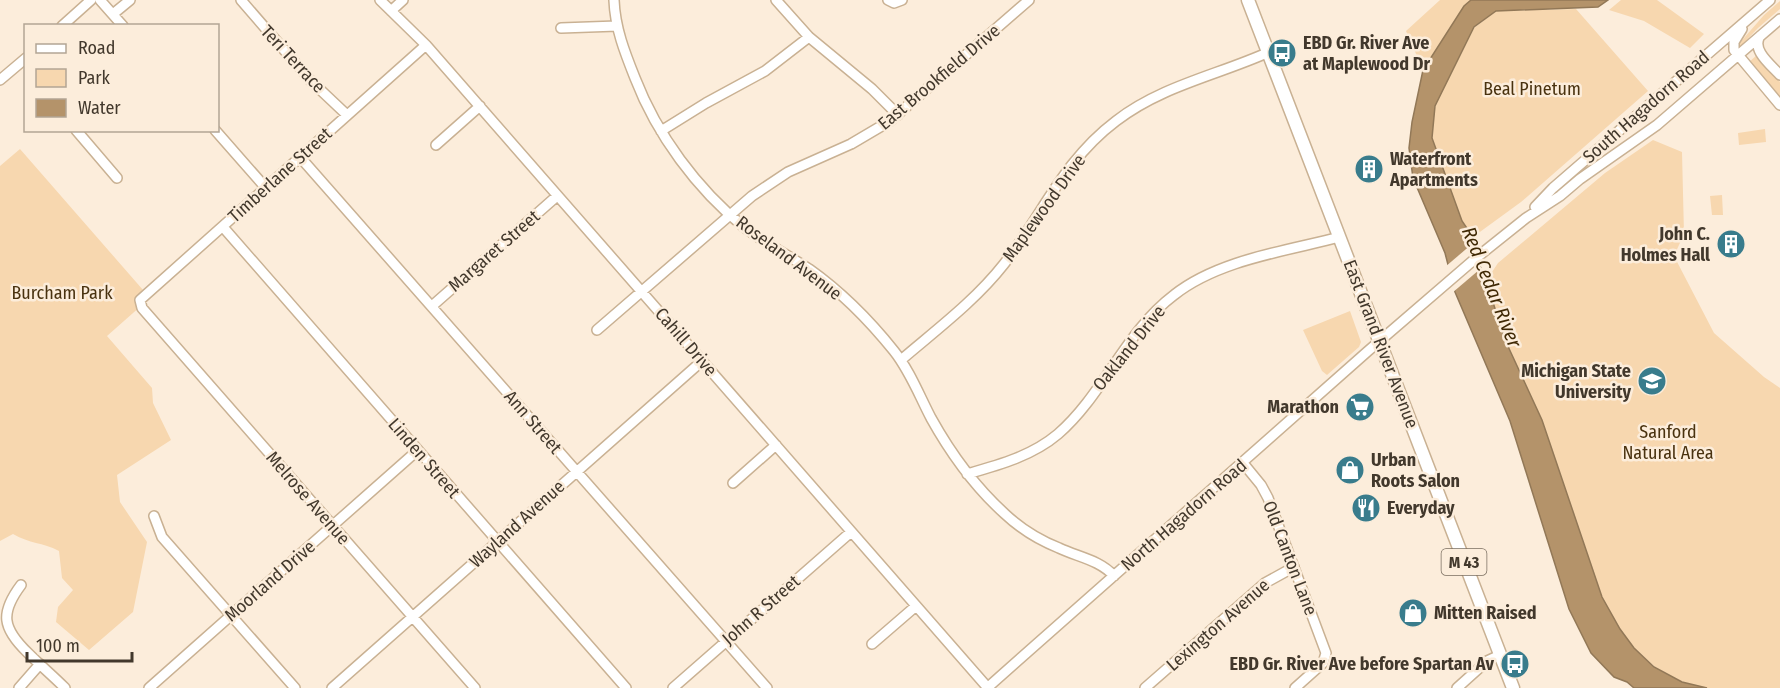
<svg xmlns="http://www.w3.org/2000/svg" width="1780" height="688" font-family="'Fira Sans Condensed',sans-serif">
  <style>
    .green { fill: #f7d7af }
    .water { fill: #b4936a; stroke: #927857; stroke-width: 1.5 }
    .pier { fill: #fceddb }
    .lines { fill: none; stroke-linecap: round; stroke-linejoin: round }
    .minor-casing { stroke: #c9b193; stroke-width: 12 }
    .major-casing { stroke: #c9b193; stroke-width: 15 }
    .minor { stroke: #fff; stroke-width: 9 }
    .major { stroke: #fff; stroke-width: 12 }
    .labels { text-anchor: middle; stroke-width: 5; stroke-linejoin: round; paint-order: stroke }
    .shield { fill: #fceddb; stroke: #7a6e60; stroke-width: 1.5 }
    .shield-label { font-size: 16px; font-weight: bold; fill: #42382c }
    .poi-label { font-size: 18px; font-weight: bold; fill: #42382c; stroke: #fceddb; text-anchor: start }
    .street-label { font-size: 18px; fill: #42382c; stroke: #fceddb }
    .park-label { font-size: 18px; fill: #49320f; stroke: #fceddb }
    .water-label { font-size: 20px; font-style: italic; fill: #402905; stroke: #fceddb }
  </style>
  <rect width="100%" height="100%" fill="#fceddb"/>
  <path class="green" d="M1440,0H1471L1464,6L1423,70L1406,31Z
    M1621,0H1657L1704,34L1690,48L1644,21L1609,10Z
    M1780,1V9L1758,28L1738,49L1737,46L1764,15Z
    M1576,9L1648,91L1521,202L1473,237L1462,222L1432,138L1435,106L1474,28L1496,11Z
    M1757,55L1780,82V99L1748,63Z
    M1765,129L1766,142L1739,145L1738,133Z
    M1653,140L1682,152L1684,234L1674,256L1714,333L1764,377L1780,388V688H1707L1682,682L1655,667L1634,648L1620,629L1602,597L1542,420L1506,342L1486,281L1498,263L1605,173Z
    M20,149L150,298L107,336L152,388L153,403L171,440L117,475L120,502L147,542L133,612L89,650L56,622L58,607L73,590L62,578L59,551C42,542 30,544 13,534L0,541V166Z
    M1722,195L1723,215H1712L1710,196Z
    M1350,311L1361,342L1359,347L1327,375L1322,371L1303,330Z"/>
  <path class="water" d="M1471,0H1608L1598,7L1496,11L1474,27L1435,106L1432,138L1462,221L1473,237L1471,243L1486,281L1506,342L1542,420L1602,597L1620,629L1634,648L1654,667L1682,682L1707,688H1634L1627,682L1614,677L1591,653L1569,609L1510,421L1455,292L1445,253L1413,178L1409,148L1412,122L1423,70L1464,6Z"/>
  <path class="pier" d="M1472,244L1479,270L1452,293L1445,267Z"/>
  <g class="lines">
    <g class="minor-casing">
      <path id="minor" d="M100,0L123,26
        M241,0L311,81L347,115
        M380,0L426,45L988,688
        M614,0C615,28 625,53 635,78C657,135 697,189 744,227C765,243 787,255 809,269C840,291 870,321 894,351C910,371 919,395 931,418C951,454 974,486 1005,514C1021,529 1039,540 1059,548C1078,557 1100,560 1114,576
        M776,0L809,37L872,89L898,115
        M888,0L894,3L902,0
        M391,11L403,0
        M113,14L130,0
        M62,26L91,0
        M561,28L617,26
        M1742,29L1734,42V50L1780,105
        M1760,36C1751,50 1771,65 1780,75
        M426,45L140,300L142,308L475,688
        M0,80L26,58
        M76,130L117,178
        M215,130L265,187
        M661,131L706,103L765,71L809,37
        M436,145L480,106
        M300,157L767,688
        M1535,207L1553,188L1770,0
        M223,227L626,688
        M432,306L557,196
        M597,330L752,196L788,172L851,144L890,121L1029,0
        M901,360C936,330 975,301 1004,264C1043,214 1063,161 1116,121C1161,86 1218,75 1269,52
        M1243,463L1261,485L1268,498L1326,653L1323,663L1295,688
        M967,474C999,465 1032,456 1058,434C1104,394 1125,332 1174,295C1218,260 1286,251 1340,237
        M733,483L776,445
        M154,516L162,537L295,688
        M21,585C0,613 2,628 28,653C40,665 53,676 65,688
        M872,644L916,606
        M19,688L40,664
        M149,688L418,450
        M332,688L702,361
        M673,688L851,532
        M987,688L1368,351L1476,258L1526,218L1560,196L1580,179L1657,125L1780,19
        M1145,688L1265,583L1294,567
        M1457,688L1487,661L1500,655"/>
    </g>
    <g class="major-casing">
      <path id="major" d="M1248,0L1513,688"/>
    </g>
    <use href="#minor" class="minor"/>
    <use href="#major" class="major"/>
  </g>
  <defs>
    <g id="bus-disc" transform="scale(1.5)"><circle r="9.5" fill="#397c8c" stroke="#fceddb"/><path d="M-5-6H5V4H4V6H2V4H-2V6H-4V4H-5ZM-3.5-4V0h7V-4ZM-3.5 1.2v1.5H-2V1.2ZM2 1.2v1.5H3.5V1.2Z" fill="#fff"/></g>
    <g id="building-disc" transform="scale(1.5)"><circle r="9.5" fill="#397c8c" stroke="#fceddb"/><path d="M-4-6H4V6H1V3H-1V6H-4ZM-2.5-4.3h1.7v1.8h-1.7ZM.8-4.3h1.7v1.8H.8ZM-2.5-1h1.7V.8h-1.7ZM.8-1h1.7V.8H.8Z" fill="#fff"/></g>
    <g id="university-disc" transform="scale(1.5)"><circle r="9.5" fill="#397c8c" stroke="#fceddb"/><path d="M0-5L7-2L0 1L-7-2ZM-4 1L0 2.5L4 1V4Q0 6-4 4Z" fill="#fff"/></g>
    <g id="supermarket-disc" transform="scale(1.5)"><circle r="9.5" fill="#397c8c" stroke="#fceddb"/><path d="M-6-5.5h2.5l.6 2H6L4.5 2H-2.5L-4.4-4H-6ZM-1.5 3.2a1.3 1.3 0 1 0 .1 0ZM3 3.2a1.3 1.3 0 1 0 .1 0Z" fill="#fff"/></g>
    <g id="shop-disc" transform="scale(1.5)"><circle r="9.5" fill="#397c8c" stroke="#fceddb"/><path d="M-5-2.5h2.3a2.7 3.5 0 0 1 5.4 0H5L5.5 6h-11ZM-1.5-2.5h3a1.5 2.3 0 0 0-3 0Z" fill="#fff"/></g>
    <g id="restaurant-disc" transform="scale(1.5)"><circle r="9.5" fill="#397c8c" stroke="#fceddb"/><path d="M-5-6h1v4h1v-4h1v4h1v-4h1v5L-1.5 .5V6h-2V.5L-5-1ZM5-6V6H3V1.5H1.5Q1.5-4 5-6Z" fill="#fff"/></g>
  </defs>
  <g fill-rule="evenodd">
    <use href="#bus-disc" x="1282" y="53"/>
    <use href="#building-disc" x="1369" y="169"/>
    <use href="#building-disc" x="1731" y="244"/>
    <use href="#university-disc" x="1652" y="381"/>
    <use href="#supermarket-disc" x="1360" y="407"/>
    <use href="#shop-disc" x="1350" y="470"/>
    <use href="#restaurant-disc" x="1366" y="508"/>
    <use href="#shop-disc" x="1413" y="613"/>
    <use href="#bus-disc" x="1515" y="664"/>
  </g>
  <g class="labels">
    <rect class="shield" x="1441.5" y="549" width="45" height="26" rx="4.5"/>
    <g class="shield-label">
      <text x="1464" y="568">M 43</text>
    </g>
    <g class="poi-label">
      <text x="1303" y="49">EBD Gr. River Ave<tspan x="1303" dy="21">at Maplewood Dr</tspan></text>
      <text x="1390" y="165">Waterfront<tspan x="1390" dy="21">Apartments</tspan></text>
      <text x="1710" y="240" text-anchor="end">John C.<tspan x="1710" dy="21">Holmes Hall</tspan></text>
      <text x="1631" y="377" text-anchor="end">Michigan State<tspan x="1631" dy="21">University</tspan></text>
      <text x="1339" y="413" text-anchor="end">Marathon</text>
      <text x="1371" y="466">Urban<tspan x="1371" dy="21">Roots Salon</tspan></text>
      <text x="1387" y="514">Everyday</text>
      <text x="1434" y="619">Mitten Raised</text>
      <text x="1494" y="670" text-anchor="end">EBD Gr. River Ave before Spartan Av</text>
    </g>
    <g class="street-label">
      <text transform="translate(293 59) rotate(47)" y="6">Teri Terrace</text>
      <text transform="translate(939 77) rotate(-40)" y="6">East Brookfield Drive</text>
      <text transform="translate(1646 107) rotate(-41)" y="6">South Hagadorn Road</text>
      <text transform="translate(280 175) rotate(-42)" y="6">Timberlane Street</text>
      <text transform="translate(1044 208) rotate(-54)" y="6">Maplewood Drive</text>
      <text transform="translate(494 251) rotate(-41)" y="6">Margaret Street</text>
      <text transform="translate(789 258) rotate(37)" y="6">Roseland Avenue</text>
      <text transform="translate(686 342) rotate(49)" y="6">Cahill Drive</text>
      <text transform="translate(1381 344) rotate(69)" y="6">East Grand River Avenue</text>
      <text transform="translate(1129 348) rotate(-51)" y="6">Oakland Drive</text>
      <text transform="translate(533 422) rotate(49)" y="6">Ann Street</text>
      <text transform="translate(424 458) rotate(49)" y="6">Linden Street</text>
      <text transform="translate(308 498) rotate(49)" y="6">Melrose Avenue</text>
      <text transform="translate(1184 515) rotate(-41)" y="6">North Hagadorn Road</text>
      <text transform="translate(517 524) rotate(-42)" y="6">Wayland Avenue</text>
      <text transform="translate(1290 558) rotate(69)" y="6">Old Canton Lane</text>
      <text transform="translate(270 581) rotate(-41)" y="6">Moorland Drive</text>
      <text transform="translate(761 610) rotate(-41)" y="6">John R Street</text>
      <text transform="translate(1218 625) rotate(-41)" y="6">Lexington Avenue</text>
    </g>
    <g class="park-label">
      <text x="1532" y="95">Beal Pinetum</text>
      <text x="62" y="299">Burcham Park</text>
      <text x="1668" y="438">Sanford<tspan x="1668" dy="21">Natural Area</tspan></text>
    </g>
    <g class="water-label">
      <text transform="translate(1492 287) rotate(68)" y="7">Red Cedar River</text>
    </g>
  </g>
  <rect x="24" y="24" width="195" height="108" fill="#fceddb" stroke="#b2a595" stroke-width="1.5"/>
  <rect x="36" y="44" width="30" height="9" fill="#ffffff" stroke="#b2a595" stroke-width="1.5"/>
  <text x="78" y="54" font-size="18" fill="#42382c">Road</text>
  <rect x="36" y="69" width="30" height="18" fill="#f7d7af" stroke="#b2a595" stroke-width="1.5"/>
  <text x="78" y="84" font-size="18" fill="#42382c">Park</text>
  <rect x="36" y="99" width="30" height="18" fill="#b4936a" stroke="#b2a595" stroke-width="1.5"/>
  <text x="78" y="114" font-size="18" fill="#42382c">Water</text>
  <path d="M27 652v9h105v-9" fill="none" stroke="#42382c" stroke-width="3"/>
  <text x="36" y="652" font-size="18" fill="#42382c" stroke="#fceddb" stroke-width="4.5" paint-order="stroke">100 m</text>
</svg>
